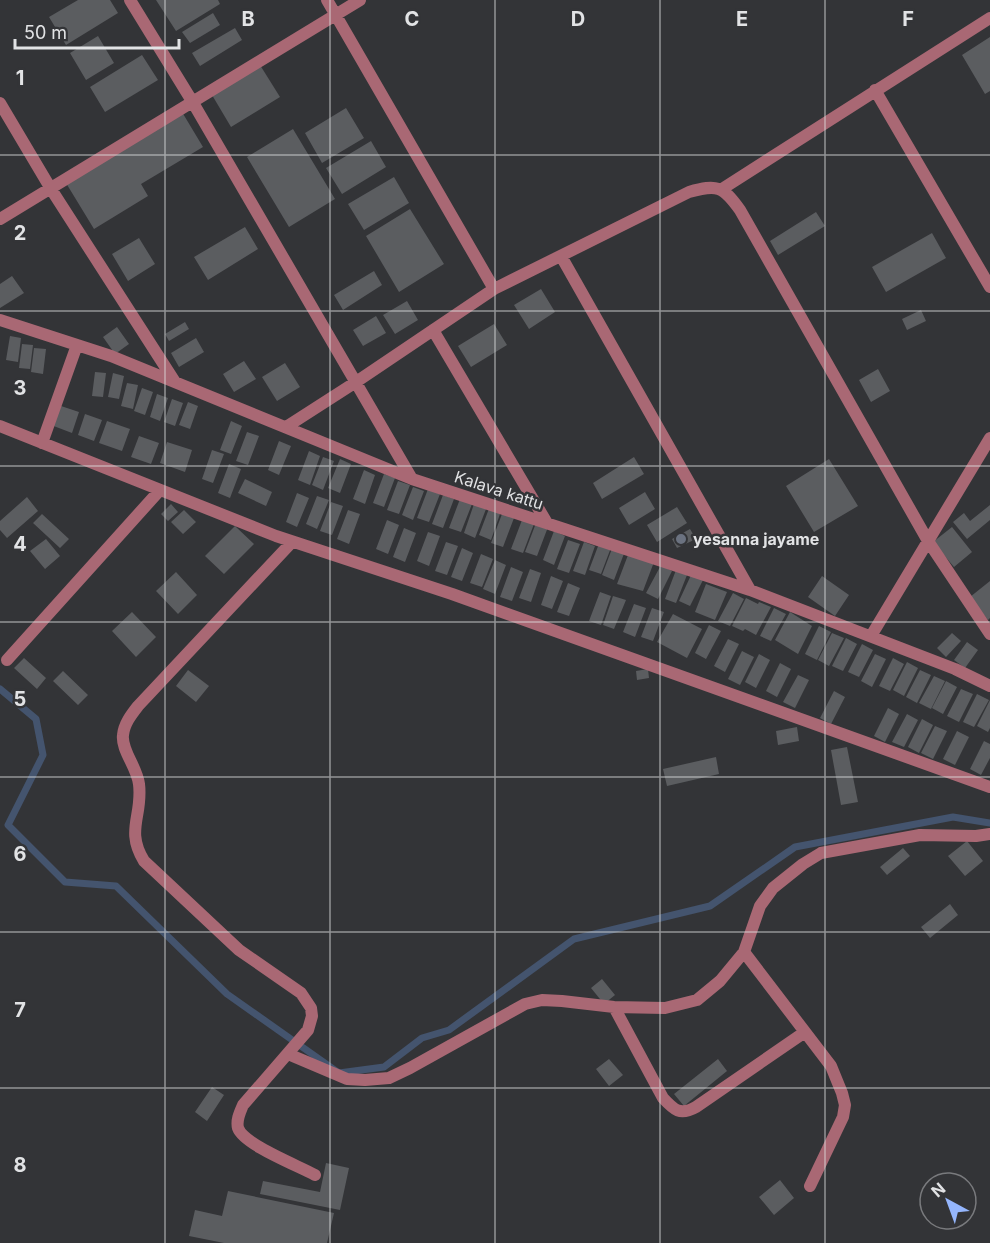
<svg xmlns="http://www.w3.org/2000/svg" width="990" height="1243" font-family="Inter,sans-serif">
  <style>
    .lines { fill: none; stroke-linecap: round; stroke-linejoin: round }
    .stream { stroke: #44546e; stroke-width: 7 }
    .building { fill: #5b5d60 }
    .street { stroke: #a96874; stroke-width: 12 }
    .grid { fill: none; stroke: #e2e3e5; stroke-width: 1.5; stroke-opacity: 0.55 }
    .worship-dot { fill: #6b7280; stroke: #333437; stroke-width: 2 }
    .labels { text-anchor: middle; stroke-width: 5; stroke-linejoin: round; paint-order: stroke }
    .street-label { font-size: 16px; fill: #e2e3e5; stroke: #333437 }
    .poi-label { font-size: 16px; font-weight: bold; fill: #e2e3e5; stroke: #333437; text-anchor: start }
    .grid-label { font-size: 20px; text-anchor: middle; font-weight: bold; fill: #e2e3e5; stroke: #333437; stroke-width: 5; stroke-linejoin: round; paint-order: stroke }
  </style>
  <rect width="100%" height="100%" fill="#333437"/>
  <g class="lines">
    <path class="stream" d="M0,689L36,719L43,755L8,825L65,882L116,886L227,994L339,1073L384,1067L422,1038L449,1030L574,939L710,906L795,847L953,817L990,823"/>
  </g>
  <path class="building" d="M78,0H110L118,13L66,45L49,17Z
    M156,0H218L220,4L176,31Z
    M213,13L220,25L190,43L182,32Z
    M235,28L242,40L200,66L192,53Z
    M98,36L114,63L86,80L70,53Z
    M990,37V91L985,94L962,55Z
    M142,55L158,80L105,112L90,87Z
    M260,65L280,97L231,127L212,95Z
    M346,108L364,138L322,163L305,133Z
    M182,112L203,147L141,184L148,196L94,229L66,183Z
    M293,129L335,199L289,227L247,157Z
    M371,141L386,167L342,194L326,168Z
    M394,177L409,203L364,230L348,204Z
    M410,209L444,264L399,292L366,236Z
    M816,212L825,226L778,255L770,241Z
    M245,227L258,249L208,280L194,257Z
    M932,233L946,258L886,292L872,267Z
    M139,238L155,264L128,281L112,254Z
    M374,271L382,285L343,310L334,295Z
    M12,276L24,293L0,308V284Z
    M541,289L555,312L529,329L514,305Z
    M407,301L418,320L395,334L383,315Z
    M921,310L926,321L907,330L902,319Z
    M376,316L386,333L363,346L353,330Z
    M185,322L189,329L169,341L165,334Z
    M494,324L507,345L471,367L458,346Z
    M117,327L129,344L115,354L103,337Z
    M10,336L21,338L18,362L6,360Z
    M196,338L204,352L179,367L171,353Z
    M22,344L33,345L30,369L19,368Z
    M34,348L46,349L43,374L31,372Z
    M244,361L256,379L234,392L223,374Z
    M285,363L300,387L277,401L262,377Z
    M878,369L890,391L871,402L859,380Z
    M95,372L106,373L103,397L92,396Z
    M113,373L124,376L119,399L108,397Z
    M127,383L138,385L133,409L121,406Z
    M142,388L153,392L145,415L134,411Z
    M157,394L168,398L160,421L150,417Z
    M172,399L183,403L175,426L164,422Z
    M188,402L198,406L190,429L179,425Z
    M58,405L79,412L72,433L51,425Z
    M85,414L102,420L94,441L78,435Z
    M107,421L130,429L122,451L99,443Z
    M231,421L242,426L231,454L220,450Z
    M247,432L259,436L248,465L236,461Z
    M139,436L159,443L151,464L131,457Z
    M279,441L291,446L279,475L268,470Z
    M167,442L192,450L185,472L160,463Z
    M212,450L224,454L213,483L202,479Z
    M309,451L320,456L310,485L298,480Z
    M323,457L334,461L323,490L312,485Z
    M634,457L644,474L602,499L593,483Z
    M340,459L351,464L340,493L328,488Z
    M829,459L858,506L814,532L786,486Z
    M229,464L241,469L230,498L218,493Z
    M364,470L375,475L365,504L353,499Z
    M384,474L395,478L384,507L373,503Z
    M245,479L272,492L266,506L238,493Z
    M398,481L410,485L399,514L387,510Z
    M413,487L424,491L413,520L402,515Z
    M428,489L440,494L429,522L417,518Z
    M645,492L655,509L629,525L619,508Z
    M297,493L309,498L297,527L286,522Z
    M443,495L454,499L443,528L432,524Z
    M317,496L329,500L317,529L306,524Z
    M27,497L38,511L7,538L0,530V521Z
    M460,499L472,504L461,532L449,528Z
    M331,502L343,506L332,535L320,531Z
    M171,504L178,512L168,521L161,514Z
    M474,504L486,509L475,538L464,533Z
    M990,505V520L967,539L953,522L964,513L970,521Z
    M490,506L501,511L491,540L479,535Z
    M677,507L687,523L657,542L647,525Z
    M184,510L196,522L183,534L171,522Z
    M348,510L360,514L349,544L337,539Z
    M42,514L69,539L60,548L33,523Z
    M502,514L514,518L503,547L491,543Z
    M387,520L399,525L388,554L376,549Z
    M522,520L534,524L523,553L511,549Z
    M536,523L548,527L537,556L525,552Z
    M235,526L254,544L224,574L205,556Z
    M952,527L972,552L954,567L933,542Z
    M404,528L416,533L405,562L393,557Z
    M690,529L696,539L677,548L672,539Z
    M554,531L565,536L554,565L543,560Z
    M428,532L440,536L429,566L417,561Z
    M46,539L60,556L45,569L30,551Z
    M568,540L580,544L569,573L557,569Z
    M600,541L612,545L601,574L589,570Z
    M446,542L458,546L447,575L435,571Z
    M584,542L595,546L585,575L573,571Z
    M613,546L625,551L614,580L602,575Z
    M462,548L473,553L462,581L451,577Z
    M481,554L493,559L482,587L470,583Z
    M628,555L654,562L643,591L617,584Z
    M495,560L506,565L495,594L483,589Z
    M661,565L672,571L658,599L646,593Z
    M511,567L523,572L512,601L500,597Z
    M530,569L541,573L531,602L519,598Z
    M676,570L687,575L676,603L665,599Z
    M176,572L197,595L178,614L156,591Z
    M692,573L704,578L690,606L679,601Z
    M551,576L563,581L552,609L541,605Z
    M822,576L849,595L835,616L808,597Z
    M990,581V618L988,620L970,597Z
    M568,583L580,588L569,616L557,612Z
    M706,584L727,592L715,620L695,612Z
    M600,592L611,596L601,625L589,621Z
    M733,593L744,599L730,626L718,621Z
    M613,596L626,600L614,629L603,625Z
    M746,598L758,604L759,602L771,607L756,635L745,629L743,631L732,626Z
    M634,604L646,608L635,637L623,632Z
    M652,608L664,612L653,641L641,637Z
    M774,608L786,614L771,641L760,636Z
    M132,612L156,637L136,657L112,631Z
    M790,612L812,626L798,654L775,640Z
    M673,614L702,629L687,658L657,642Z
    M709,625L721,631L706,659L695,653Z
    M819,626L831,632L817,660L805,654Z
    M832,633L844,638L829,666L818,660Z
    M952,633L961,641L946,657L937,648Z
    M846,638L857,644L843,671L832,666Z
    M728,639L739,644L725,672L714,666Z
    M967,642L978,650L965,668L954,660Z
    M862,644L873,650L859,677L848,672Z
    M742,651L754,657L740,685L728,679Z
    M759,654L770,660L756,688L745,682Z
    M875,654L886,659L872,687L861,681Z
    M24,658L46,678L37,689L14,668Z
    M893,658L904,664L890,691L879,686Z
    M907,662L918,668L904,696L893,690Z
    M780,663L791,669L777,697L766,691Z
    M648,669L649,678L637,680L636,671Z
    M188,670L209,686L196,702L176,686Z
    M920,670L931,675L917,703L906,697Z
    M63,671L88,695L78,705L53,681Z
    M798,675L809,680L795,708L783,702Z
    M934,676L945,681L931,709L919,703Z
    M946,681L957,687L943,714L932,708Z
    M961,689L973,694L959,722L947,716Z
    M834,691L845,697L831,724L820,718Z
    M977,694L989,700L974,727L963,722Z
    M990,700V728L988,732L977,726Z
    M888,708L899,714L885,742L874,736Z
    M907,714L918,720L904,747L892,742Z
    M922,719L933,725L919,753L908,747Z
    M935,726L947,731L933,759L921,753Z
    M797,727L799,741L778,745L776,731Z
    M957,731L969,737L955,765L943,759Z
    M984,741L990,744V758L981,775L970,769Z
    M847,747L858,802L841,805L831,750Z
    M716,757L719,774L667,786L663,769Z
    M967,841L983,861L965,876L948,856Z
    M903,848L910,856L887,875L880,867Z
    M950,904L958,915L930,938L921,927Z
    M602,979L615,995L604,1004L591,988Z
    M609,1059L623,1075L609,1086L596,1069Z
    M718,1059L727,1071L684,1106L674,1094Z
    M212,1087L224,1095L207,1121L195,1112Z
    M326,1163L349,1168L340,1210L260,1194L263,1181L320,1192Z
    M780,1180L794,1198L774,1215L759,1197Z
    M228,1191L334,1213L327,1243H224L189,1236L195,1210L222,1216Z"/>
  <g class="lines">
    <path class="street" d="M130,0L192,101L412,479
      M327,0L494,289
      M875,90L990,287
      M0,103L51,189L175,382
      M722,189L990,18
      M0,219L360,0
      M561,256L750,590
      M0,320L111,356L412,479L750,590L955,669L990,686
      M433,330L547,523
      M0,426L276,536L452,594L990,787
      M286,427L356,382L494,289L689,192C717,184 723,186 740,210L928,541L990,634
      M42,443L77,345
      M292,542L138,706C131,715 124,724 123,735C121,750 137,767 139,784C143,816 125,830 144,861L239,950L301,993L311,1008L312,1016L308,1030L243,1105C240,1112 236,1120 238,1128C244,1145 299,1166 315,1175
      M871,636L990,438
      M7,660L160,490
      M744,952L831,1066L842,1093L845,1105L843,1117L810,1186
      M614,1007L663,1098C674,1110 680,1116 696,1107L805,1032
      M288,1054L347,1079L365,1080L389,1078L410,1068L525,1004L542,1000L562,1001L614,1007L665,1008L697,1000L720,981L744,952L760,906L773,888L803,864L821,853L920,835L976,836L990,834"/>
  </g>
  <path class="grid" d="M165,0V1243M330,0V1243M495,0V1243M660,0V1243M825,0V1243M0,155H990M0,311H990M0,466H990M0,622H990M0,777H990M0,932H990M0,1088H990"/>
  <circle class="worship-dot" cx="681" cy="539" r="6"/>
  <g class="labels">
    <g class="street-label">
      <text transform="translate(499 490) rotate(18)" y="6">Kalava kattu</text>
    </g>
    <g class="poi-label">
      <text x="693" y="545">yesanna jayame</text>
    </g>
  </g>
  <g class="grid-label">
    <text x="248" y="26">B</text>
    <text x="412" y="26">C</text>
    <text x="578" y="26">D</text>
    <text x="742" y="26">E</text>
    <text x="908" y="26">F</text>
    <text x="20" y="85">1</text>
    <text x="20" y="240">2</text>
    <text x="20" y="395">3</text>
    <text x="20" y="551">4</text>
    <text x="20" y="706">5</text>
    <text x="20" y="861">6</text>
    <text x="20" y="1017">7</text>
    <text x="20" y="1172">8</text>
  </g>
  <g transform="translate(948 1201) rotate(319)"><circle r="28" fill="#333437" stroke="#797a7d" stroke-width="1.5"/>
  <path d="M0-4.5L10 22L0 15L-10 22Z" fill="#95b6fd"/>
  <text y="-9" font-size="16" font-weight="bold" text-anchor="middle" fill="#e2e3e5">N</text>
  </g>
  <path d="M15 39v9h164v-9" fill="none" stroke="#e2e3e5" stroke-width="3"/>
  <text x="24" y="39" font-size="18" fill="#e2e3e5" stroke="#333437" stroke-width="4.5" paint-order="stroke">50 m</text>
</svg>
